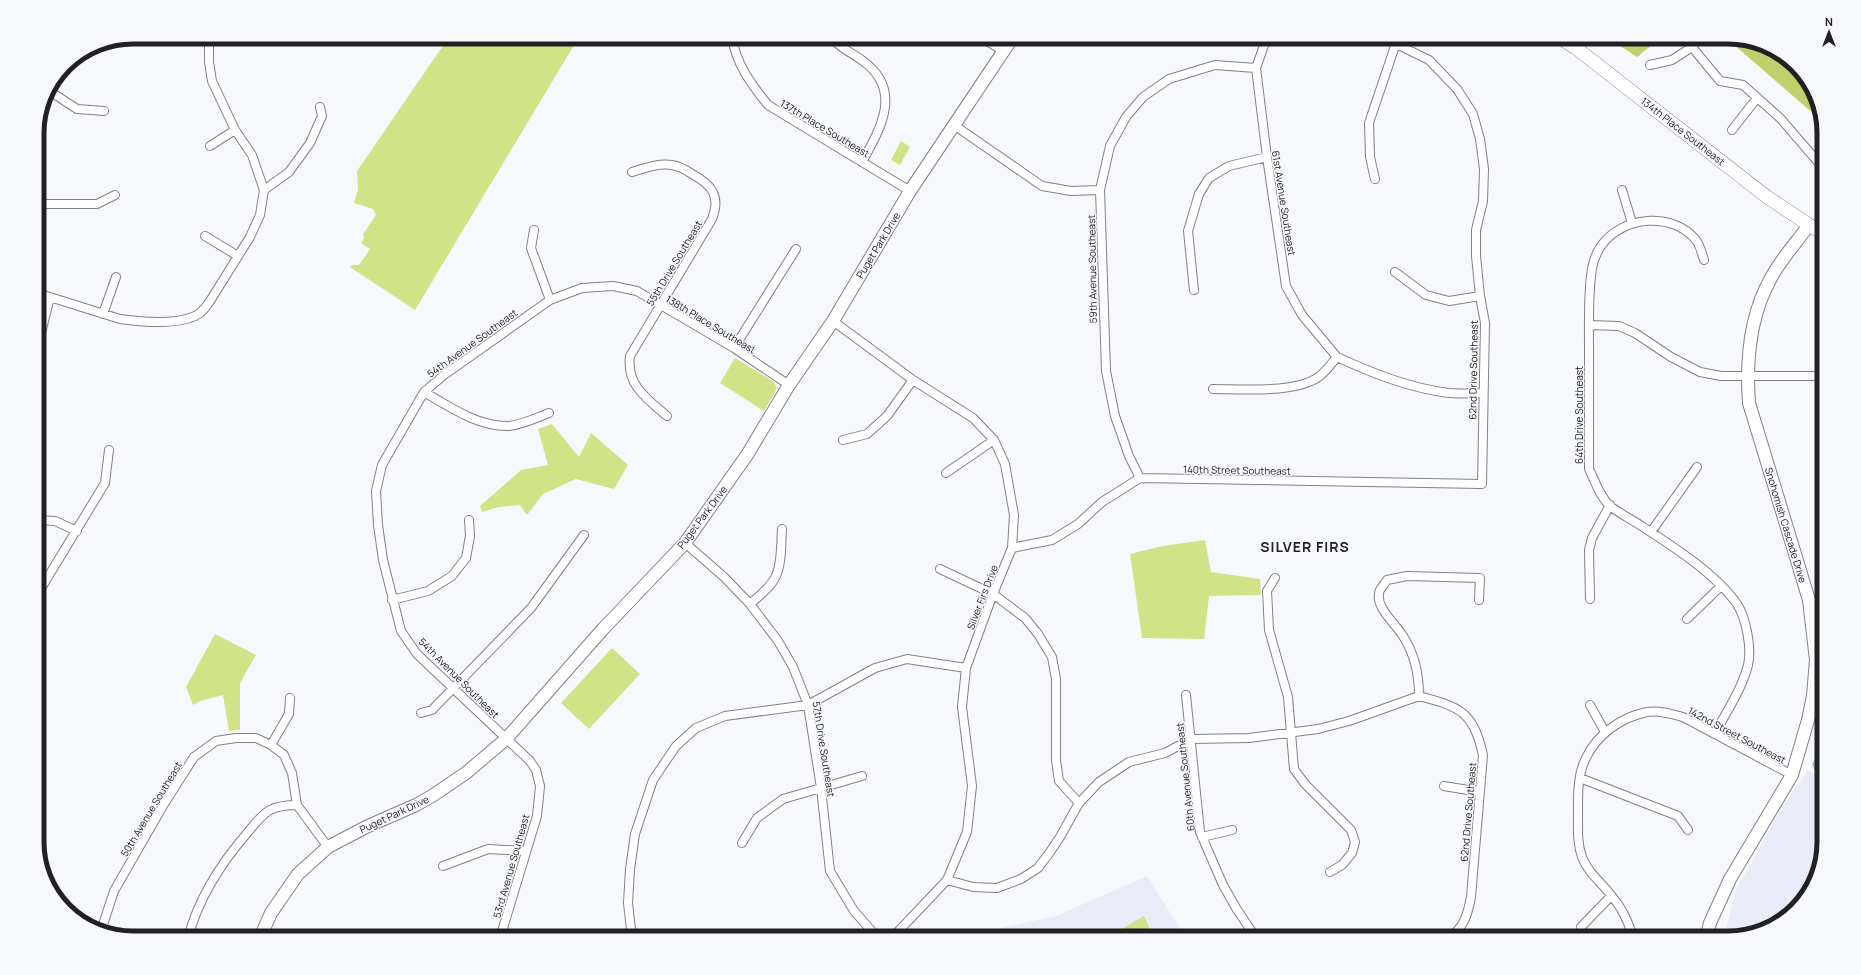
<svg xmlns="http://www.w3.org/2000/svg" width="1861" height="975" font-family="Manrope,sans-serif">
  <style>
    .built { fill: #e9ecf8 }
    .green { fill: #d2e286 }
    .forest { fill: #c0d06c }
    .water { fill: #c1d5f6; stroke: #919fb7 }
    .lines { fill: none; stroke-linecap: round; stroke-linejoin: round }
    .street-casing { stroke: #808185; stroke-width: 10 }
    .secondary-casing { stroke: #808185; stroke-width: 14 }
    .primary-casing { stroke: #808185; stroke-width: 14 }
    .street { stroke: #fff; stroke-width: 8 }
    .secondary { stroke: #fff; stroke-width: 12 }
    .primary { stroke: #fff; stroke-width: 13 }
    .labels { text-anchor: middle; stroke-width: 3; stroke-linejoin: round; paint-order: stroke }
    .street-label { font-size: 10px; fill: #212123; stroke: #f7f8fc }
    .district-label { font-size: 14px; font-weight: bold; letter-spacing: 1px; fill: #212123; stroke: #f7f8fc }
    .rim { fill: none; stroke: #212123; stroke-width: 5 }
  </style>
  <rect width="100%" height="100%" fill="#f7f8fc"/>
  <path class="built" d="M1808,770L1824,779V842L1814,885L1781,922L1724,938L1735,892L1782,807Z
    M1147,876L1186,938H966L973,934L1056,916Z"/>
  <path class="green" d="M449,37H579L415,310L350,267L352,265H359L370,249L361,243L364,238L363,234L376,215L373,209L354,203L358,189L357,171Z
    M901,141L910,147L900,165L891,160Z
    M735,358L774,382L777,388L764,411L720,383Z
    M552,424L579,457L591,433L628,465L614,489L576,479L543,494L527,515L520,505L499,507L482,512L480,506L521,470L548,465L538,429Z
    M1205,540L1211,572L1260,579L1261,595L1209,596L1204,639L1142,638L1130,554L1163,546Z
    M215,634L256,655L240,683V730L229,731L223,695L200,701L193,705L186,687Z
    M612,648L640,674L589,729L561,703Z
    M1144,916L1154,938H1106Z"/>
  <path class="forest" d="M1607,37H1662L1637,57Z
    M1725,37L1771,47L1808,80L1822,121Z"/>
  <path class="water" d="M1824,742V775H1822L1815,770L1813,764Z"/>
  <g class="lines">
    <g class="street-casing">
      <path id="street" d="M732,37C736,64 751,84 768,105L910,191
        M832,37C839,48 853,53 863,61C903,90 881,128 862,162
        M981,37L1003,51
        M1267,37L1256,68L1267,157L1286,286L1302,315L1337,357
        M1576,48L1582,37
        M1650,65L1672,60L1692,47L1720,81L1743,85L1780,118L1824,169
        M48,90L77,109L104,111
        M954,125L1042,186L1071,191L1100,190
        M1732,130L1757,98
        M210,146L235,130
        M632,172C645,168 659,163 672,165C679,166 686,170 692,174C712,185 721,196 712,219L630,356C626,385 647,399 667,416
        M1375,179L1370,157L1369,123L1396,43
        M264,190L289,172L310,143L322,116L320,107
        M1622,190L1632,223
        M37,204H97L115,195
        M534,230L531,248L550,300
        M205,236L238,256
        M1704,260C1702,254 1700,245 1696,240C1672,211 1622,216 1601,246C1597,252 1593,262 1592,269C1588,292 1589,324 1589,348C1589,388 1589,429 1589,469C1595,481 1600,497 1610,506C1620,514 1633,520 1643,527C1674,547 1716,574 1737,604C1746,618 1752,648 1748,665C1742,689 1727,711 1715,733
        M1395,272L1426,295L1449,301L1480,296
        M1194,290L1188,231L1199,194L1209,178L1229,166L1267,157
        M37,293L120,319C141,322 175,325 195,316C202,313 206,307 210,301L250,237L260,215L264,190L252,155L235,130L212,81L209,62V37
        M103,314L116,277
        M833,321L913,380L973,418L994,440L1005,464L1014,515L1012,548L993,594L966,668L962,707L972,786L967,832L947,880L892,938
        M1589,325L1619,326L1635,333L1671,357L1700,372L1721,376H1824
        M734,348L796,249
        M37,349L50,297
        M1213,389C1241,389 1299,394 1321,375C1327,370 1332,363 1337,357C1372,373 1409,388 1449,393C1460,394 1471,393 1483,393
        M424,392C450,407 477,426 507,426C519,426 538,417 549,413
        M843,440L867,434L887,416L913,380
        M946,473L994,440
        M1140,478L1129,456L1115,416L1106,371L1100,190L1110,146L1126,117L1143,97L1169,79L1215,65L1256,68
        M37,520L55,521L77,531
        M1651,532L1697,467
        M685,543L724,577L750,604L778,641L793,667L808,705L821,788L830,871L854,911L878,938
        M1012,548L1052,540L1078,524L1102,502L1140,478L1482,484L1485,323L1480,296L1476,256V230L1483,201L1484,169L1480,139L1473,114L1457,89L1429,60L1382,37
        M940,569L993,594L1025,618L1038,634L1052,657L1056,679V760L1059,781L1079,803
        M1275,578L1267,591L1269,630L1288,697L1294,769L1305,784L1351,830L1355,842L1352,853L1342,865L1330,872
        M37,595L105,483L109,450
        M1590,599L1589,550L1592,538L1610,505
        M392,600L428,591L452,576L466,558L470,536L469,520
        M750,604C759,596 771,587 776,576C782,563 781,543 782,529
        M1687,619L1721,586
        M1186,695L1200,832L1223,885L1236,908L1256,938
        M1419,696C1460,707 1473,711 1483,755L1471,897C1468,913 1464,929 1448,938
        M1419,696C1419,675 1414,653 1403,636C1396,624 1373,606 1380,590C1382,587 1385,583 1387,580L1407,576L1480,578L1479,600
        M1590,705L1605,732
        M421,713L432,710L531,608L584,535
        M271,745L284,755L292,773L297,805L328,847
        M1580,778L1678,816L1688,830
        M1444,786L1480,792
        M1202,837L1232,830
        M742,843L757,818L783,799L862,776
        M443,866L488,849L526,851
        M947,880L973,887L997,888L1021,879L1038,868L1050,852L1060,837L1079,803L1099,782L1129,762L1165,753L1191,739L1249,738L1318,729L1349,721L1419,696
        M1581,927L1611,896
        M101,931L114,891L164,804L194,757L216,741L236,738H256L271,745L289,714L290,698
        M188,938C198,899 222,862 248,832C255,824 261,815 270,810C278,806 288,805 297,805
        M500,938L537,816L540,786L536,770L530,761L417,654L401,631L383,560L378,525L376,491L382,465L424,392L444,375L550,300L582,288L613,286L637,291L734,348L789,385
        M632,938L628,903L630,869L635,834L653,780L676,746L696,728L725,716L808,705L875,668L907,659L966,668
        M1633,938C1629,922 1622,908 1611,895C1601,882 1588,873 1582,857C1577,843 1578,829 1578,815C1578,796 1577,775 1586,758C1597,734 1622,717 1647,712C1659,710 1672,714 1683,717L1792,775"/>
    </g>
    <g class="secondary-casing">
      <path id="secondary" d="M260,938L271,913L298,874L328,847L366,827L416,805L432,796L466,773L506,739L603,629L685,543L747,455L789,385L833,321L910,191L1013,37
        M1706,938L1710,923L1730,879L1792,775L1808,720L1813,696L1816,660L1809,600L1749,403C1746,362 1750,315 1771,278C1781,259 1796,243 1809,225"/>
    </g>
    <g class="primary-casing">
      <path id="primary" d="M1558,37L1576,48L1767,197L1809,225L1824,234"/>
    </g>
    <use href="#street" class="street"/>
    <use href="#secondary" class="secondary"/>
    <use href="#primary" class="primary"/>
  </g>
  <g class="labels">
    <g class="street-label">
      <text transform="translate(825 128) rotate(31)" y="4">137th Place Southeast</text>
      <text transform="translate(1683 131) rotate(38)" y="4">134th Place Southeast</text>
      <text transform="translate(1284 203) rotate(81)" y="4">61st Avenue Southeast</text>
      <text transform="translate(878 245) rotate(-59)" y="4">Puget Park Drive</text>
      <text transform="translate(674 263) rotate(-59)" y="4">55th Drive Southeast</text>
      <text transform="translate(1092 269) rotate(-91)" y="4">59th Avenue Southeast</text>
      <text transform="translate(711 324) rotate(31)" y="4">138th Place Southeast</text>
      <text transform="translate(472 343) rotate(-36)" y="4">54th Avenue Southeast</text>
      <text transform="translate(1473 370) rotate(-89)" y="4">62nd Drive Southeast</text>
      <text transform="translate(1579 415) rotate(-90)" y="4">64th Drive Southeast</text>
      <text transform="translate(1237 470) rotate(1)" y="4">140th Street Southeast</text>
      <text transform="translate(702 517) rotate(-53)" y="4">Puget Park Drive</text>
      <text transform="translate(1786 525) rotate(73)" y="4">Snohomish Cascade Drive</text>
      <text transform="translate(982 597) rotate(-69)" y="4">Silver Firs Drive</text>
      <text transform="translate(459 678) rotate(45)" y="4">54th Avenue Southeast</text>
      <text transform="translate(1737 735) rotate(28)" y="4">142nd Street Southeast</text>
      <text transform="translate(824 749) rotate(81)" y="4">57th Drive Southeast</text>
      <text transform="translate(1185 777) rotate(-96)" y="4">60th Avenue Southeast</text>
      <text transform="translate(151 809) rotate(-59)" y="4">50th Avenue Southeast</text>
      <text transform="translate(1468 812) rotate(-85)" y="4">62nd Drive Southeast</text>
      <text transform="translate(394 814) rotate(-25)" y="4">Puget Park Drive</text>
      <text transform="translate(511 866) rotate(-74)" y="4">53rd Avenue Southeast</text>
    </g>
    <g class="district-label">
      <text x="1305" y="552">SILVER FIRS</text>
    </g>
  </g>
  <path d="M0 0H1861V975H0ZM133 44H1728A89 89 0 0 1 1817 133V842A89 89 0 0 1 1728 931H133A89 89 0 0 1 44 842V133A89 89 0 0 1 133 44Z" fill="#f7f8fc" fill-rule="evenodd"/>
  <path class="rim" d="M133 44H1728A89 89 0 0 1 1817 133V842A89 89 0 0 1 1728 931H133A89 89 0 0 1 44 842V133A89 89 0 0 1 133 44Z"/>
  <g transform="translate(1829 32)" stroke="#f7f8fc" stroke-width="3" paint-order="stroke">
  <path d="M0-3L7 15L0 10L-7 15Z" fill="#212123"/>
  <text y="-6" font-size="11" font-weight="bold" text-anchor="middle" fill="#212123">N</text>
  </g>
</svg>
